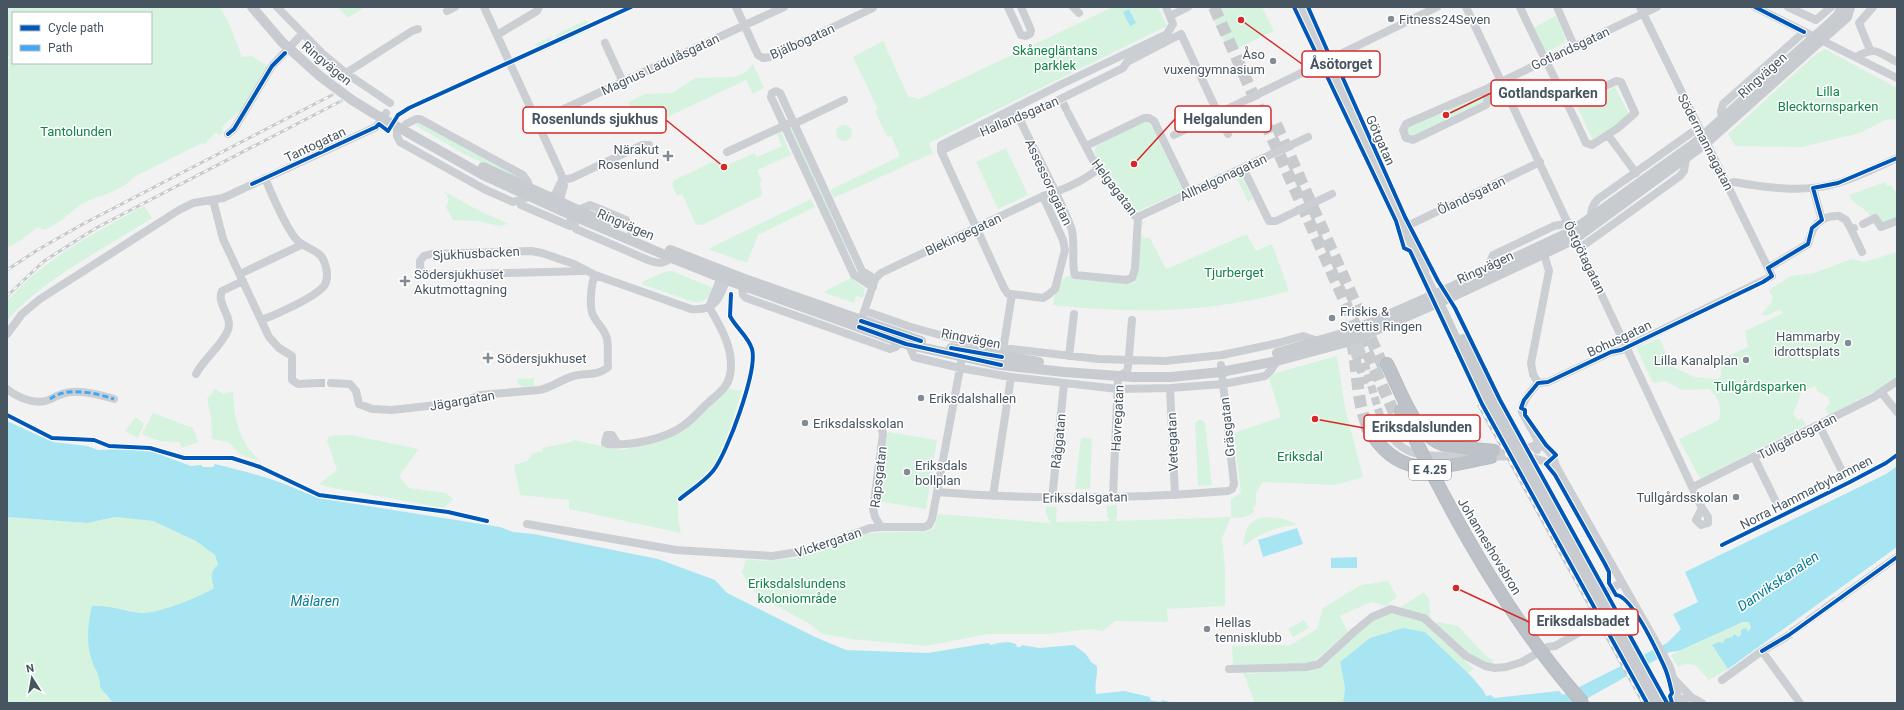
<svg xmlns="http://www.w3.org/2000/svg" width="1904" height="710" font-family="Roboto,sans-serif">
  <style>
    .green { fill: #d6f3e0; fill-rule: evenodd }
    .water { fill: #a8e5f3 }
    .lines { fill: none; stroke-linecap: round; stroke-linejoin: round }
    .minor-tunnel { stroke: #c8cbce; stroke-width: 8; stroke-dasharray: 8 4; stroke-linecap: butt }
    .highway-tunnel { stroke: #c8cbce; stroke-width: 12; stroke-dasharray: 12 6; stroke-linecap: butt }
    .highway-casing { stroke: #b6bcc2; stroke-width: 14 }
    .minor { stroke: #cbced2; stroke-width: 8 }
    .major { stroke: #c8ccd0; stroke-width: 10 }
    .highway { stroke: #bdc2c8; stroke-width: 12 }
    .rail-casing { stroke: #c7c9cb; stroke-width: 3 }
    .rail { stroke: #fff; stroke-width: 1.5; stroke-dasharray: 4.5; stroke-linecap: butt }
    .highway-bridge-casing { stroke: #b6bcc2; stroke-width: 14; stroke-linecap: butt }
    .minor-bridge { stroke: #cbced2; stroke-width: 8 }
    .major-bridge { stroke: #c8ccd0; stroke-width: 10 }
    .highway-bridge { stroke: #bdc2c8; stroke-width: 12 }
    .quiet { stroke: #3fa9f5; stroke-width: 3; stroke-dasharray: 6 3; stroke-linecap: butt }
    .cycleway-casing { stroke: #fff; stroke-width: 6 }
    .cycleway { stroke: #0057b8; stroke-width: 4 }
    .poi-dot { fill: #838c94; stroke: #fff; stroke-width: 1.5 }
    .labels { text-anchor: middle; stroke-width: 3; stroke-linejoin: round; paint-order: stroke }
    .shield { fill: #fff; stroke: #7e8890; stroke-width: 1 }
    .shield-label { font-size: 12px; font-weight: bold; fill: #475561 }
    .poi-label { font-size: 13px; fill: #475561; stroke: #fff; text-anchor: start }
    .street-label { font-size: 13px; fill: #475561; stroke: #fff }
    .park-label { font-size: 13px; fill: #108448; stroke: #fff }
    .water-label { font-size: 14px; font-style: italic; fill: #047c98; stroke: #fff }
    .leader { fill: none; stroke: #d62828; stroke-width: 1.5 }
    .callout-dot { fill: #d62828; stroke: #fff; stroke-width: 1.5 }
    .callout { fill: #fff; stroke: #d62828; stroke-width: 1.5 }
    .callout-label { font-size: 14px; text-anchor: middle; font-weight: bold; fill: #475561 }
  </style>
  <rect width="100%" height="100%" fill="#f3f2f2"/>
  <path class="green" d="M7,7H219L228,21L242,57L251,56L268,66L241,113L238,112L222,127L223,133L219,135L216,132L205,144L202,143L134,177C121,192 99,195 82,204C73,209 66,218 57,223C53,226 48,228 43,230L38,227L36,228L20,241L7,248V105L9,56H7ZM13,13H151V63H13Z
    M338,7H365L348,18Z
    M1113,7H1158L1167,26L929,143L933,153L834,198L830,190L900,156L891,136L887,137L875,111L878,109L853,57L883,41L908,96L919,99Z
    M1210,7H1262L1274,31L1229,52L1209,10Z
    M1556,16L1566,39L1565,43L1545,52L1533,28Z
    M586,20L590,30L560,44L559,39L555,35Z
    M551,37V42L555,46L539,53L535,44Z
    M1825,49L1897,88V119L1885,120L1860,133L1802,147L1735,146L1728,134L1816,54Z
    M753,64L764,88L753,94L746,80L646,127L640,129L628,102L645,94L672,93L695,78L734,77L746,72Z
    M1615,87L1630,116L1593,141L1577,106Z
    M1481,95L1485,101L1414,137H1409L1407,130L1409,126Z
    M418,122L523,177L524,182L464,154L415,125Z
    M1141,122H1147L1151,125L1183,191L1136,212C1126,200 1088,162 1096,146Z
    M836 133a8 8 0 1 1 16 0a8 8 0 1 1-16 0Z
    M791,126L849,247L844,250L788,127Z
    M781,132L791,155L757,170L762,181L759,183L762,192L761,196L702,225H696L682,194L677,196L672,184L674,180L717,160L721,168L754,153L757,157L782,146L777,134Z
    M1006,148L1028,195L998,209L976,162Z
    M1241,175L1253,199L1248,202L1236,177Z
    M1885,182L1887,186L1891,185L1897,194V218L1884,222L1875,217L1871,218C1867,207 1854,207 1849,195Z
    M444,191L476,209L508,224L500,226L477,221L453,220L446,207L449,200Z
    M811,199L815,207L758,235L747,263L708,249Z
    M144,206L152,218C106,248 41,280 7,321V301C44,259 95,232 144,206Z
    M1145,221L1141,228V234L1145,238H1150L1166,269L1247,234L1256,251L1272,244L1289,291C1211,313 1133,314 1053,305C1055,293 1058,278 1071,275L1073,279L1135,283L1140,223Z
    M1897,252V375L1879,389L1829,415L1825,408L1830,404L1828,397L1818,392L1815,386L1802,391L1793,414L1798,420L1802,418L1806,425L1702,478L1699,477L1679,439L1719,420C1722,406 1719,398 1709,389L1682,390L1666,381L1653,383L1636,347L1647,344L1659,338L1673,367L1695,377L1718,379L1721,376V359L1748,347L1745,331L1783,313L1779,310L1767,315H1761L1771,303L1773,298L1769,290L1791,276L1814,273L1851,259L1864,262Z
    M671,271L711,287L712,289C708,299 705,303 693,302L642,284L644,281L664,272Z
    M851,278L865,289L863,298L856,296L854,303L825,293V291Z
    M1337,356L1345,408L1363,477L1335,485L1263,482L1256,493V506H1253L1254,512C1246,518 1240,519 1231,517L1222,538L1225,568V606L1167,609L1168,622L1115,621L1103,631L1090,629L1048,634H988L926,646L852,639L822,634L810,624L767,601L750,588L742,572L746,559L763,561L796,558L819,551L867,533L928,531L934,528L938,514L1051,523L1046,515V506L1057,507L1056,522L1110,521L1107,516V506L1117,505V517L1115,521L1231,517V499L1241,493L1234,433L1281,417L1268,375Z
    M534,378V386L522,387L517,383V379Z
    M729,388L733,390H742L730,428L715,465L698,482L678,498V519L681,533L569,509V500L520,495L514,465L527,461L533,453L543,451L542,448L571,442L573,440L621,450L653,443L684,431Z
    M215,389L224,394L233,391C234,417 239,444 261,461L241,455L228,442L212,439L211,418L207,399Z
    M153,413L193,428L198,442L182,448L179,442L159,441L142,434Z
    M136,417L144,424L138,438L125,431Z
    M1198,420H1202L1205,423L1212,485L1198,486L1195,424Z
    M888,432L937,440L926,509L876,501Z
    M350,435L419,449L399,476L409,488L446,493L453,499L444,508L328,487L319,484L337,470L327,441L329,436Z
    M1081,438H1092L1090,489H1075Z
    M7,517L87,523L115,517L153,521L196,541L215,555L218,565L214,588C200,597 157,614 142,613C137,613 131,611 126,609L95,670L101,679L106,696L113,703H7Z
    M1265,517L1285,519L1298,525C1278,526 1260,533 1244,546C1244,530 1248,520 1265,517Z
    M1388,581L1397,597L1386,606L1371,602L1340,616L1348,632L1317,659L1304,664L1233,666L1232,646L1290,645L1317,629L1323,608L1361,585Z
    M1424,592L1429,599L1431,620L1403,611L1401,607Z
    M1389,613L1422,620L1474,669L1467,673L1425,632L1340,662L1345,688L1343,703H1255L1242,670L1248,674L1319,668C1336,650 1365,621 1389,613Z
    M1304,620L1309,628L1293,637L1288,629Z
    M1746,621L1749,622L1751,625L1750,630H1741V635L1738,637L1732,635V637L1723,643L1712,646L1728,669L1709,680L1695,665L1686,664L1678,667L1671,655Z
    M1439,622L1458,626L1486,656L1494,661L1490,664L1476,659L1435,623Z"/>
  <path class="water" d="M1129,9L1136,23L1130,26L1123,12Z
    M7,421L53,442L87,446L98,450L124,449L153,452L191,466L201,465L203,467H213L215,464C239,470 264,476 287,485C300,490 311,496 324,499L500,527L513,532L534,534L658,559L715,580L727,593L815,637L846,650L928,653L988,643L991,645C999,642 1009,641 1016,644L1017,647H1020L1022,645L1039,648L1074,645L1086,654L1091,662L1097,666C1098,676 1094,684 1096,694L1124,691L1150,697V700L1161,702L1162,700L1173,703H113L100,687C101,676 94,669 91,658C86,641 88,623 92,606C109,605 125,611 141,613C157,614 200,597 214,588C212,580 209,571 218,565L215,555L196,541L153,521L115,517L87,523L7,517Z
    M1897,466V547L1728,669L1712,645L1719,642L1723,643L1725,639L1732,637L1734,634L1738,637L1741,635V630L1746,628L1748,631L1751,628L1749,622H1743L1679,651L1670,652L1579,703H1343L1345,688L1340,662L1370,638L1403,628L1425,632L1471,676L1483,690L1486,696L1491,695L1494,698L1559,691L1563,695L1667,643L1681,629L1673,614L1698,602L1685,572L1886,474Z
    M1297,528L1303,544L1263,557L1258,540Z
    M1357,557V568H1331V558Z"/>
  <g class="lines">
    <path class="minor-tunnel" d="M1063,103L1068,113
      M1361,351L1382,422
      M1355,354L1366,387
      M317,383H331"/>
    <path class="highway-tunnel" d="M1214,7L1396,417
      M1276,124L1383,366
      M1352,342C1358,370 1356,401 1368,428"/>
    <g class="highway-casing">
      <path id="highway" d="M1387,364C1400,389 1414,434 1442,444C1458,449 1477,449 1494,451
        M1401,411L1413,435
        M1368,428C1400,483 1439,467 1491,457"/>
    </g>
    <path class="minor" d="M277,7L323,54L346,73L390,103
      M484,7L561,174L564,186L558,206
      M736,7L758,55L763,58L770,57L873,8V7
      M1008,7L1021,35L1026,36L1030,34L1031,30L1021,7
      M1073,7L1079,13
      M1297,7L1435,294
      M1303,7L1428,268
      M1466,7L1702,508L1708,517V523L1701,525L1696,520L1702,508
      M1520,7C1541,53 1565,97 1586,143L1592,145L1618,128L1635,113L1621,82L1616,81L1568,104
      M1557,7L1574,46
      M1755,7C1802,31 1850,54 1897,78
      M1788,7L1816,20L1831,7
      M447,11L455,7
      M1170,16L1188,7
      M497,35L537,11L539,7
      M605,43L623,82
      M1870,50L1859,23L1873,7
      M1856,57C1877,46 1877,52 1897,62
      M346,73L412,31L418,29
      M1484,90L1488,99L1486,105L1413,140L1406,138L1403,130L1406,124Z
      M1484,90L1657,7
      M1068,113L1096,166L1135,216L1138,217
      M1019,118C1036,154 1056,189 1071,227C1076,239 1071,268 1075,275L1126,280L1132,278L1135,269L1138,217
      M1722,119L1721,111L1723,104L1804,32
      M536,122L784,7
      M406,124L416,119H420L523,175L528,182L529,188
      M794,124L844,100
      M397,126V136L400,142L484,189L513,202L526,198L529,196
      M228,134L234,129L272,66L302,34
      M1174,135L1437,7
      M1608,135L1636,173
      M1086,146L1144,118H1149L1154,121L1189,193
      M941,151L1011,117H1024L1123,68L1127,62L1181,34C1197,68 1212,101 1228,134
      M727,152L788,124
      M1243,168L1269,221H1276L1332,194
      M562,180L572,178L642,145H649
      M1728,184L1734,182C1768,188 1804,193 1838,183C1858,177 1878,167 1897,158
      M1813,188L1822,220
      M213,200L223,239L269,337L279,348L292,356V380L298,384L317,383
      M519,201L521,205L570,226H575
      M551,203L562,180
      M578,210L590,205L626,220L633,236
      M569,215L576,229L648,260C658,264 663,264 672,258
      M1138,217L1308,137
      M1591,218C1591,210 1592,205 1598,199L1698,128
      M1863,224L1875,218L1881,227L1897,221
      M1403,228L1540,162
      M1851,229L1862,252
      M1580,248L1680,176L1684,171L1686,159
      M1768,268L1808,244C1812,227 1819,215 1839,216L1846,220L1851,229L1854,228
      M1489,269L1490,262L1493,255L1554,226L1569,223
      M584,271L430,275L424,273L420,268V261L424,256L431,254L531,251L542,253L574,264L595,275L691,309C717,312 721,295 728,275
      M240,274L301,245
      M742,285L743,295L746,298L890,349L896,347L900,342
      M873,287L854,275L771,97L772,93L776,91L780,93L862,271L875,279
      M1012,294L1043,298L1048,295L1055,289L1065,250L1063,240L1043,196
      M709,307L723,272
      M865,311L911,327L951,338L1003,348L1098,359L1165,361L1222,355L1278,343L1303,336L1318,341
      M863,315L875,279L881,273L1043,196C1063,190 1081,183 1098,169
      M262,320C277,314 314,298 324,286C330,278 326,263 321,256C315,249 302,247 296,239C285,226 272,195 265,178
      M7,334L22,314L40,299L179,210L193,203L223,198L376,127L386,113
      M1352,334L1356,339L1361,351
      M1350,335L1355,354
      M1639,341L1772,276L1640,7
      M909,345L914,357L960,368L1011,377L1118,389L1170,388L1223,384L1265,376L1271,370L1277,361
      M1069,356L1074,314
      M1001,362L1012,294H1008L1004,288L941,151V145L1062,84L1167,34L1173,24L1166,7
      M196,374C204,358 221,347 228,330C233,316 216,304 222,291L243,281
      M331,383L350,384L356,391L359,404L372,409L392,410L463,402L480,395L539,390C552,388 561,379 574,376C585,373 599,376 608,367C607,358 609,348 607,339C605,329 597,324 593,315C589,307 591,283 595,275
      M1538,383L1533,374L1531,363L1549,271L1544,254
      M1170,388L1175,495
      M7,389C18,398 37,406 51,399C58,395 63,393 71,392C86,391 100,395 114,399
      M1881,392L1897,412
      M1382,422C1402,463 1432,457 1471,453
      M1819,425L1843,473
      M617,443L612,435H607L605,443L608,444C630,446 665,439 683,426C693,419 701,409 710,401C718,394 728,387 730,375C735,351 721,327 709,307
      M1537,450V439L1522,412C1521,401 1531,392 1538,383L1548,382L1611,352L1621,350
      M1490,451C1499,451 1507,452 1516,452C1524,451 1530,446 1537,445C1548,444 1555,461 1557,468L1669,665C1674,677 1675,688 1679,701
      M1487,457C1509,456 1538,454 1557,468
      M1754,457L1777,504
      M1693,487L1874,397L1897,381
      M937,492C1034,500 1131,499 1228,491L1232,489L1234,484L1221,365
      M993,496L1011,377
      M1113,497L1118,377L1127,371L1128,367L1132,320
      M1052,499L1064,384
      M527,524L676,550L772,556L805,551L870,528L881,527H924L929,525L932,519L963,352
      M881,527L875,517L873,509L883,434L881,426
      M1840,598L1897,557
      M1824,609L1835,601
      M1809,620L1820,612
      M1793,631L1804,624
      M1762,651L1800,703
      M1229,669L1306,667L1319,664L1355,631L1372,617L1391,609L1424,618L1466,656L1485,666L1495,668L1506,667L1522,662L1548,647L1555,646L1587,628C1596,600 1597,597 1622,582
      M1675,680L1691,697
      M1722,680L1762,651L1789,635
      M1669,703L1678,701
      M1678,703L1682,699L1691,697L1702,703"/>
    <path class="major" d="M252,7L282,42L321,77L352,100L373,113L483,175L562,211L672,258L727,280L906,344L1001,365L1064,372L1133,377H1171L1221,372L1277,361L1351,341L1449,298L1556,248L1576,238L1706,143L1847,17L1850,7
      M483,167L607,223
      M670,250L742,278L921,341
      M1436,296L1478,387L1505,435
      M1463,339L1484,383L1512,431
      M951,348L1039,362
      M1277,353L1349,332L1452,287L1572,231L1695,143L1830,23L1838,15L1842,7"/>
    <use href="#highway" class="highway"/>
    <g class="rail-casing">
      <path id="rail" d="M7,270L39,249L83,224L332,95
        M7,296L44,261L96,228L341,101
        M1479,406L1643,703"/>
    </g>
    <use href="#rail" class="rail"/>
    <g class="highway-bridge-casing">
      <path id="highway-bridge" d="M1413,435C1459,529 1513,624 1583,703"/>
    </g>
    <path class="minor-bridge" d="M1621,350L1639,341"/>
    <path class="major-bridge" d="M1512,431L1662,703
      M1505,435L1653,703"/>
    <use href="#highway-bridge" class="highway-bridge"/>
    <path class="quiet" d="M50,399C67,386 95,393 114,399"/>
    <g class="cycleway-casing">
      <path id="cycleway" d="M1294,7L1396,221L1404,248L1410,251L1482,404L1647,703
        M1308,7L1327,50L1337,65L1405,217L1438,281L1455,308L1500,400L1667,703
        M1755,7L1804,32
        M228,134L234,129L272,66L285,53
        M252,184L376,127L379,124L388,131L398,115L409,108L631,7
        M861,321L921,341
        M859,327L906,344L1001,365
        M951,348L1002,357
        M7,415L52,438L94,440L109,446L150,448L184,458H232L260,467L319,495L448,512L487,521
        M680,499C691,490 704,482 713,471C727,454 758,370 752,349C748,336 736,328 730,316L731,294
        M1722,545L1848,483L1886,463L1897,455
        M1762,651L1789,635L1897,557
        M1672,703L1670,696L1672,693C1670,684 1668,674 1664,666C1657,651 1632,596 1616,595L1609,583V572L1605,564L1555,475L1546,464L1556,455L1546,445L1525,415V410L1521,408L1524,400L1538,383L1548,382L1611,352L1621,350L1763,282L1772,276L1768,268L1808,244L1812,228L1822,220L1813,188L1838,183L1897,158"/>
    </g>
    <use href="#cycleway" class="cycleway"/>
  </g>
  <g class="poi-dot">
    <circle cx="1391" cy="19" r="4"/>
    <circle cx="1273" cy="61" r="4"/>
    <path d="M666 150h4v4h4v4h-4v4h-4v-4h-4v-4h4z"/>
    <path d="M403 275h4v4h4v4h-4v4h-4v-4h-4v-4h4z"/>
    <circle cx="1332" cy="318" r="4"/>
    <circle cx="1848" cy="343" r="4"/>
    <path d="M486 352h4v4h4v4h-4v4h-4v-4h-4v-4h4z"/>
    <circle cx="1746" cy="360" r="4"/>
    <circle cx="921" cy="398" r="4"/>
    <circle cx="805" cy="423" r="4"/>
    <circle cx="907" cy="472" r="4"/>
    <circle cx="1736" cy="497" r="4"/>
    <circle cx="1207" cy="629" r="4"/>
  </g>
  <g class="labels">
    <rect class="shield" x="1409" y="460" width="42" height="20" rx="3"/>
    <g class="shield-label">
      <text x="1430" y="474">E 4.25</text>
    </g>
    <g class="poi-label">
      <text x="1399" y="24">Fitness24Seven</text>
      <text x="1265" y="59" text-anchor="end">Åso<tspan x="1265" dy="15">vuxengymnasium</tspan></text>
      <text x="659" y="154" text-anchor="end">Närakut<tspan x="659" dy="15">Rosenlund</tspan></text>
      <text x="414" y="279">Södersjukhuset<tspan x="414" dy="15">Akutmottagning</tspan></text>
      <text x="1340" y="316">Friskis &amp;<tspan x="1340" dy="15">Svettis Ringen</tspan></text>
      <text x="1840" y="341" text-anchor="end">Hammarby<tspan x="1840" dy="15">idrottsplats</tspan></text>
      <text x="497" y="363">Södersjukhuset</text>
      <text x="1738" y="365" text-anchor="end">Lilla Kanalplan</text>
      <text x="929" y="403">Eriksdalshallen</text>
      <text x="813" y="428">Eriksdalsskolan</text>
      <text x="915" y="470">Eriksdals<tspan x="915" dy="15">bollplan</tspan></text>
      <text x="1728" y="502" text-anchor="end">Tullgårdsskolan</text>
      <text x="1215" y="627">Hellas<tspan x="1215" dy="15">tennisklubb</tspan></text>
    </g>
    <g class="street-label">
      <text transform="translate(802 41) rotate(-24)" y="5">Bjälbogatan</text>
      <text transform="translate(1570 48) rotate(-25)" y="5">Gotlandsgatan</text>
      <text transform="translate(327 63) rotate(40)" y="5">Ringvägen</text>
      <text transform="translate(660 64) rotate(-25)" y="5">Magnus Ladulåsgatan</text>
      <text transform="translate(1762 75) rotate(-42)" y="5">Ringvägen</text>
      <text transform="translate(1019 116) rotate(-23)" y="5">Hallandsgatan</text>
      <text transform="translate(1381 140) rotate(66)" y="5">Götgatan</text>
      <text transform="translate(1706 142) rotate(63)" y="5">Södermannagatan</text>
      <text transform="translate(315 144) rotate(-25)" y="5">Tantogatan</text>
      <text transform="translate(1223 177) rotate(-25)" y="5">Allhelgonagatan</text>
      <text transform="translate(1049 182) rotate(65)" y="5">Assessorsgatan</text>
      <text transform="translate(1115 187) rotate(53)" y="5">Helgagatan</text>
      <text transform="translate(1471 195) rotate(-25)" y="5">Ölandsgatan</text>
      <text transform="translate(626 224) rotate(23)" y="5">Ringvägen</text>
      <text transform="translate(963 234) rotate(-25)" y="5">Blekingegatan</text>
      <text transform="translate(476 253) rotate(-3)" y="5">Sjukhusbacken</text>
      <text transform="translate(1585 257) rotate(64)" y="5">Östgötagatan</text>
      <text transform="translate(1485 267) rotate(-25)" y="5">Ringvägen</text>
      <text transform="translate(971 338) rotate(11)" y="5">Ringvägen</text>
      <text transform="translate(1619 338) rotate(-25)" y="5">Bohusgatan</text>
      <text transform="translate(462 400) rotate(-10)" y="5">Jägargatan</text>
      <text transform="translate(1117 418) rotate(-87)" y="5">Havregatan</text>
      <text transform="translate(1227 427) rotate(-96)" y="5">Gräsgatan</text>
      <text transform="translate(1797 436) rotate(-27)" y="5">Tullgårdsgatan</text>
      <text transform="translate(1058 441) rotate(-84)" y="5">Råggatan</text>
      <text transform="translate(1172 442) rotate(-92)" y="5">Vetegatan</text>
      <text transform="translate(878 477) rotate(-83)" y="5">Rapsgatan</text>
      <text transform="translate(1806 492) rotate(-27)" y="5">Norra Hammarbyhamnen</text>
      <text transform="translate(1085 497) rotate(-1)" y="5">Eriksdalsgatan</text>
      <text transform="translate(828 542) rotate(-18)" y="5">Vickergatan</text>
      <text transform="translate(1490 546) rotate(59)" y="5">Johanneshovsbron</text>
    </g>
    <g class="park-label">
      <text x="1055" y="55">Skånegläntans<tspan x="1055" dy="15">parklek</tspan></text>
      <text x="1828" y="96">Lilla<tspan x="1828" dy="15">Blecktornsparken</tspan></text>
      <text x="76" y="136">Tantolunden</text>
      <text x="1234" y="277">Tjurberget</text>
      <text x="1760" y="391">Tullgårdsparken</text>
      <text x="1300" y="461">Eriksdal</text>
      <text x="797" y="588">Eriksdalslundens<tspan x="797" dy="15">koloniområde</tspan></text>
    </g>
    <g class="water-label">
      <text transform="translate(1778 581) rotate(-34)" y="5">Danvikskanalen</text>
      <text x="315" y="606">Mälaren</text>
    </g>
  </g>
  <path class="leader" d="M1241 20L1302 64M1446 115L1491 93M1134 164L1175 119M724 167L666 120M1315 419L1364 428M1456 588L1529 622"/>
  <g class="callout-dot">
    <circle cx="1241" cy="20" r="4"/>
    <circle cx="1446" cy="115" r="4"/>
    <circle cx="1134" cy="164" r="4"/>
    <circle cx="724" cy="167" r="4"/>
    <circle cx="1315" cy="419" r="4"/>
    <circle cx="1456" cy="588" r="4"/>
  </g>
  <g class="callout">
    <rect x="1302" y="51" width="78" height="26" rx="4"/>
    <rect x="1491" y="80" width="115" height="26" rx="4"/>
    <rect x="1175" y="106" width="96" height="26" rx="4"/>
    <rect x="523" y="107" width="143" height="26" rx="4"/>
    <rect x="1364" y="415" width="116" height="26" rx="4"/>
    <rect x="1529" y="609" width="109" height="26" rx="4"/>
  </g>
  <g class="callout-label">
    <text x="1341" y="69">Åsötorget</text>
    <text x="1548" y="98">Gotlandsparken</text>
    <text x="1223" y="124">Helgalunden</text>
    <text x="595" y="124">Rosenlunds sjukhus</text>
    <text x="1422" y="432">Eriksdalslunden</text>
    <text x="1583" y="626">Eriksdalsbadet</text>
  </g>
  <rect width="1904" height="710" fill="none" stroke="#475561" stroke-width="16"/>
  <rect x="12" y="12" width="140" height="52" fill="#ffffff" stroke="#b5bbc0"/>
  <rect x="20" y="25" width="20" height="6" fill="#0057b8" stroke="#b5bbc0"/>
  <text x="48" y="32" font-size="12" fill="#475561">Cycle path</text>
  <rect x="20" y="45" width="20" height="6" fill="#3fa9f5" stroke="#b5bbc0"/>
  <text x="48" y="52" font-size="12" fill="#475561">Path</text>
  <g transform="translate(32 678) rotate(349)" stroke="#ffffff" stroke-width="3" paint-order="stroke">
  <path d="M0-3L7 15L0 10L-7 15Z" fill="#475561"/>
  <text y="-6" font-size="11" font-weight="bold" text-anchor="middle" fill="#475561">N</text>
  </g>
</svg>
